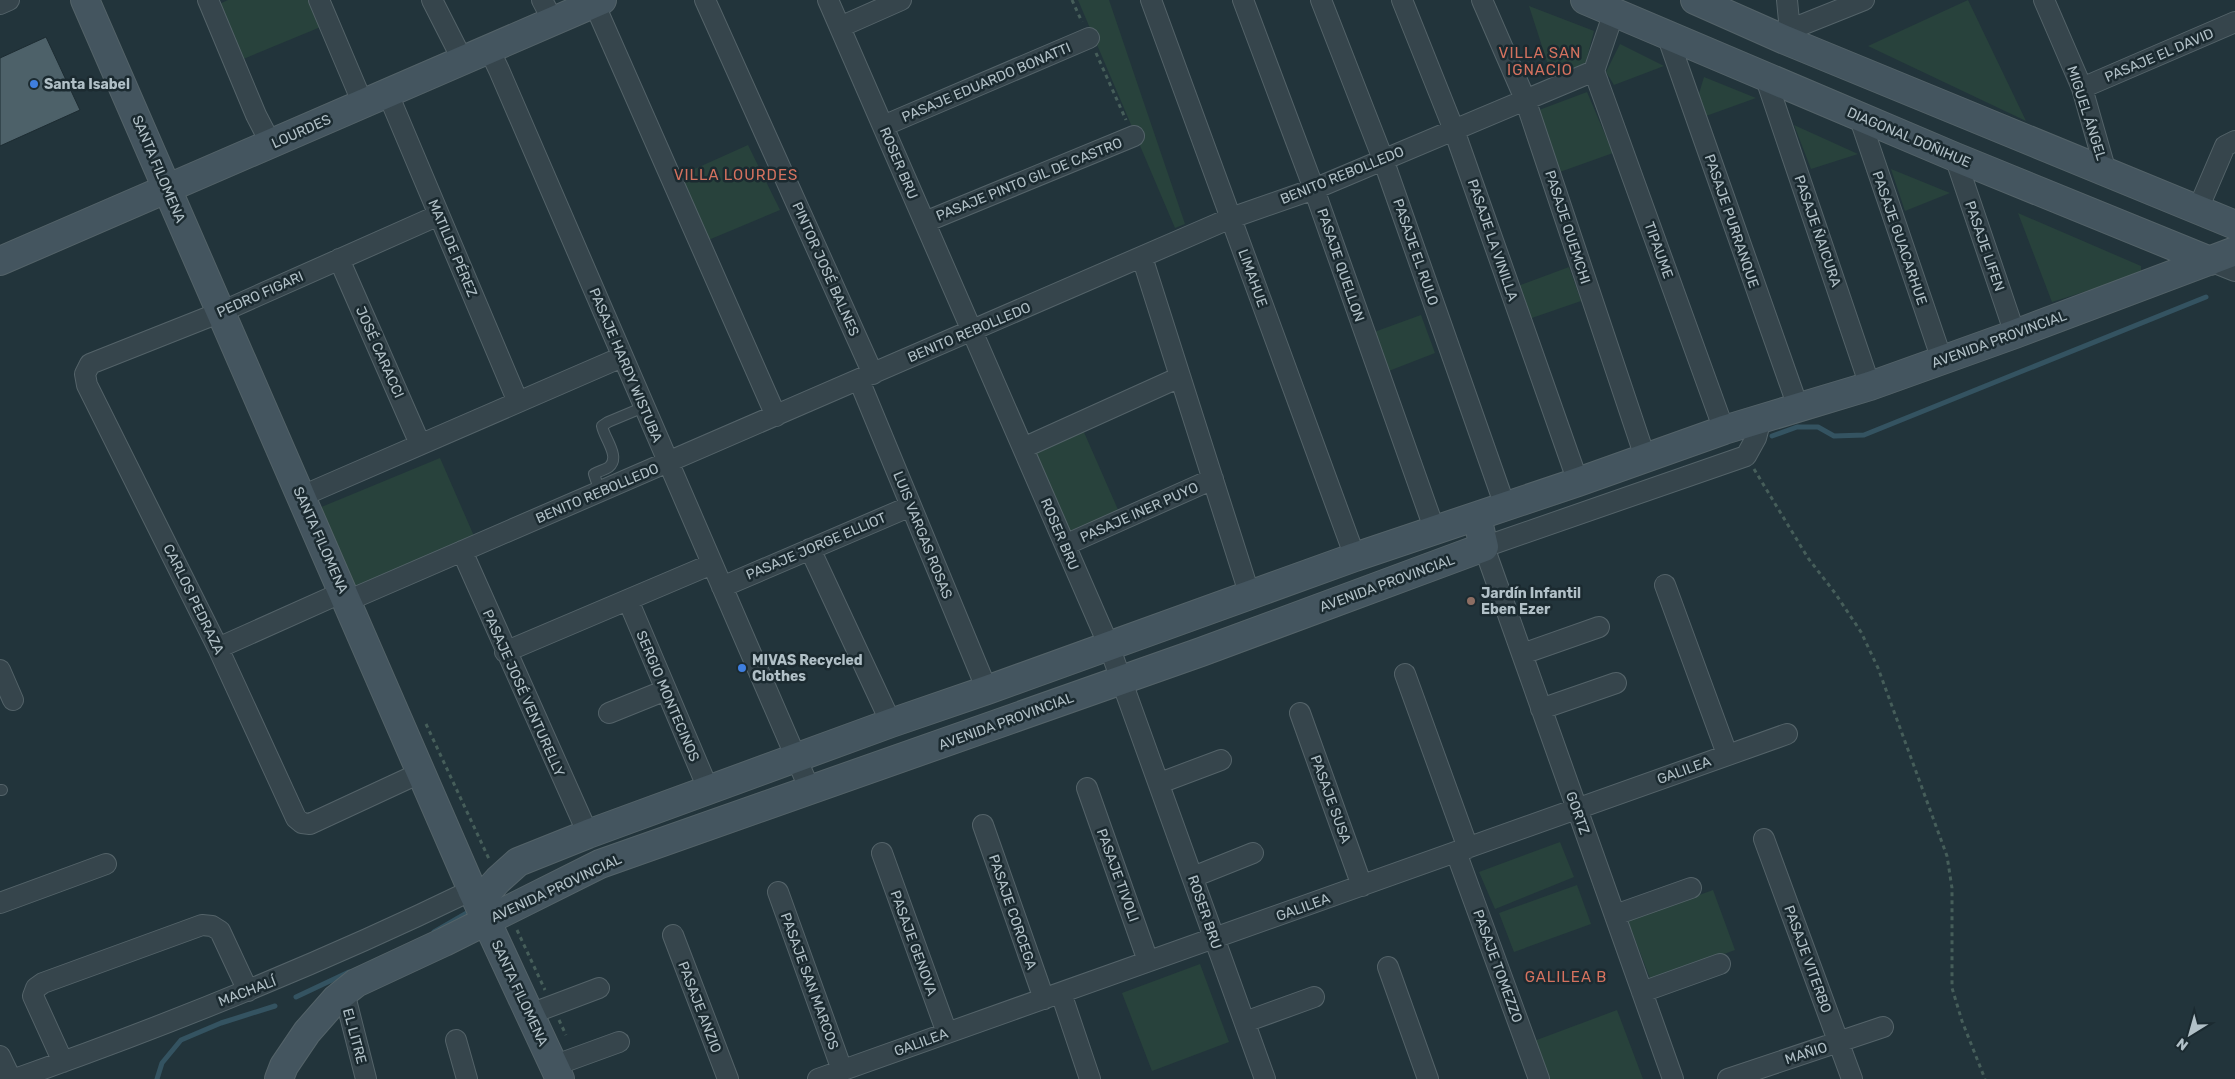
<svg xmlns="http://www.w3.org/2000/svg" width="2235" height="1079" font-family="Rubik,sans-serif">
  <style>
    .green { fill: #28423c }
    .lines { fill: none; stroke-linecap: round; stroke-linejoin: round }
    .stream { stroke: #345361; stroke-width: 5 }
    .building { fill: #4d6169; stroke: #1d2c32 }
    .lane-casing { stroke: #546369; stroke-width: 12 }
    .street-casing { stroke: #546369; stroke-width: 22 }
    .secondary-casing { stroke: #546369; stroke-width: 30 }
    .path { stroke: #465e5a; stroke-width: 3; stroke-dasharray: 4 4; stroke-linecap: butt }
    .lane { stroke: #36454c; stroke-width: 10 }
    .street { stroke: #36454c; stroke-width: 20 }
    .secondary { stroke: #44555f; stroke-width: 28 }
    .shop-dot { fill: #3f7fe0; stroke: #1b2a30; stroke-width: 2 }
    .education-dot { fill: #8d6e63; stroke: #1b2a30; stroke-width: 2 }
    .labels { text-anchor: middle; stroke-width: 5; stroke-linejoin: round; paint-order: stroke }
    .street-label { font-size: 14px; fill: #b1c0c7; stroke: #1b2a30 }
    .poi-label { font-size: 14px; font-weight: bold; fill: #b1c0c7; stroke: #1b2a30; text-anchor: start }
    .neighbourhood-label { font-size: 15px; letter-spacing: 1px; fill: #d5725f; stroke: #1b2a30 }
  </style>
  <rect width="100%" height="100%" fill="#22343b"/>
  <path class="green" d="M228,0H311L323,26L241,60L215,6Z
    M1078,0H1109L1185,224L1175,228Z
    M1968,0L2026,121L1868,46Z
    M1529,6L1594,31L1584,69L1552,77Z
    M1620,44L1664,66L1614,85L1606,72Z
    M1704,77L1756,98L1706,116L1698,97Z
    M1587,92L1613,153L1557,173L1531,113Z
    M1794,125L1858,154L1811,169Z
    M748,145L780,210L706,241L679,176Z
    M1891,169L1950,193L1905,211Z
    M2018,213L2141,266V274L2052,302Z
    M1569,267L1581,301L1526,320L1515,287Z
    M1421,315L1435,353L1381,374L1366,335Z
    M1083,430L1119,512L1071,535L1032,451Z
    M440,458L474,536L351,589L319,508Z
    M1560,842L1574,877L1495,909L1479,872Z
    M1577,885L1591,924L1514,952L1499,913Z
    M1713,890L1735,950L1651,981L1628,921Z
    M1200,964L1229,1042L1152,1071L1122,993Z
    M1617,1010L1643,1079H1548L1534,1041Z"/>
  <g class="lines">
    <path class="stream" d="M1772,436L1797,427H1818L1834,436L1864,435L2206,297
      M434,932L472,910
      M296,997L349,972
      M157,1079L162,1063L181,1040L221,1023L275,1006"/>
  </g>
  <path class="building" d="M46,37L80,110L0,146V58Z"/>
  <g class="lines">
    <g class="lane-casing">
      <path id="lane" d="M600,492L594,474C599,471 605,470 609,467C621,457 604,438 602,426L608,422L644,407
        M0,790H2"/>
    </g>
    <g class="street-casing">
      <path id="street" d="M208,0L256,115L271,144
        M319,0L363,104
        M432,0L463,61
        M542,0L553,21
        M705,0L873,374
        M828,0L1109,646L1265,1079
        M1151,0L1355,557
        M1243,0L1314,189L1435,531
        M1321,0L1383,159L1505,506
        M1402,0L1454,130L1578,482
        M1482,0L1525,99L1645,457
        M2044,0L2082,88L2106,172
        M594,3L776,416
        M0,4L9,0
        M840,27L901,0
        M1789,30L1864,0
        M1667,35L1798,407
        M1785,40L1789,21L1787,0
        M489,49L499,70L810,790
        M1594,71L1724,430
        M1594,71L1614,12
        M1765,76L1870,386
        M2082,88L2235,22
        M388,94L518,402
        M1859,116L1942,360
        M883,126L1089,38
        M1955,157L2015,334
        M2198,209L2225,146L2235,141
        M925,222L1134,136
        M1142,257L1250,596
        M339,259L420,444
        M2210,261L2235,271
        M859,380L987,690
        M1023,448L1180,377
        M302,496L622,357
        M1065,545L1213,479
        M810,549L891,723
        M462,551L588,834
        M1665,585L1727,754
        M722,587L911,506
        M628,600L709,791
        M347,601L1231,218L1314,189L1594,71
        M218,648L343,592
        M505,652L712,564
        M1522,654L1599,627
        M0,670L13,700
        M1405,674L1468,848
        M1541,709L1616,683
        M609,713L666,690
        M1300,713L1362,886
        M422,772L310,824L302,823L296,818L218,648L87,385L85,374L90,364L221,312L439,215
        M1160,783L1221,760
        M1087,788L1148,961
        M983,825L1044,999
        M1764,839L1852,1079
        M1456,852L1539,1079
        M882,853L947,1033
        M1193,877L1253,853
        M778,892L842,1070
        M0,903L106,864
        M1615,915L1691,888
        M673,935L728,1079
        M1388,967L1428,1079
        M344,992L366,1079
        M1642,992L1720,964
        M1061,993L1090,1079
        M530,1014L599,988
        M1245,1022L1314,997
        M456,1040L467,1079
        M0,1056L11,1079
        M63,1062L33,996L36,988L43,983L202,925L212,926L220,931L248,991
        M553,1066L619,1042
        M15,1079C171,1024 324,962 472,890
        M818,1079L1787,734
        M1673,1079L1484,547L1746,456L1756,438L1761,419
        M1728,1079L1883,1027"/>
    </g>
    <g class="secondary-casing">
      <path id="secondary" d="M85,0L472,890L560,1079
        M1585,0L1955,157L2210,261
        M1695,0L1785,40L2235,225
        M0,261L602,0
        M479,901L498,880L518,862L588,834L891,723L987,690L1355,557L1578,482L1724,430L1870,386L2015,334L2235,251
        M279,1079L284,1066L307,1032L336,999L356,983L444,942L600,864L1201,652L1484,547L1477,517"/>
    </g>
    <path class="path" d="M1072,0L1082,22
      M1096,53L1126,120
      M1754,469L1808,558L1835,593L1861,632L1878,668L1947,856L1952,888V988L1962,1021L1985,1079
      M426,724L489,859
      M517,930L545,990
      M559,1020L566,1035"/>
    <use href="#lane" class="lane"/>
    <use href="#street" class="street"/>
    <use href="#secondary" class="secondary"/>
  </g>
  <g class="shop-dot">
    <circle cx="34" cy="84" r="5"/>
    <circle cx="742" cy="668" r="5"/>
  </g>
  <circle class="education-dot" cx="1471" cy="601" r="5"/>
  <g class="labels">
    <g class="street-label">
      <text transform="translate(2159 55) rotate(-23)" y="5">PASAJE EL DAVID</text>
      <text transform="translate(986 82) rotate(-23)" y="5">PASAJE EDUARDO BONATTI</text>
      <text transform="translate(2087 113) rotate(72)" y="5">MIGUEL ÁNGEL</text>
      <text transform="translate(301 131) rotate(-24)" y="5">LOURDES</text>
      <text transform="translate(1909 137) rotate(23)" y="5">DIAGONAL DOÑIHUE</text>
      <text transform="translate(899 163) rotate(67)" y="5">ROSER BRU</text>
      <text transform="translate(159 169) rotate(67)" y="5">SANTA FILOMENA</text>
      <text transform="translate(1342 175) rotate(-22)" y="5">BENITO REBOLLEDO</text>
      <text transform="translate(1029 179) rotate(-22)" y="5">PASAJE PINTO GIL DE CASTRO</text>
      <text transform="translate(1732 221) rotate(71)" y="5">PASAJE PURRANQUE</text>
      <text transform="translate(1568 227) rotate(72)" y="5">PASAJE QUEMCHI</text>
      <text transform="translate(1818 231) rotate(71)" y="5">PASAJE ÑAICURA</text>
      <text transform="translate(1900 238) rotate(71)" y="5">PASAJE GUACARHUE</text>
      <text transform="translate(1493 240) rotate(71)" y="5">PASAJE LA VINILLA</text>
      <text transform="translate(1985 246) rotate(71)" y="5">PASAJE LIFEN</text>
      <text transform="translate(453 248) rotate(67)" y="5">MATILDE PÉREZ</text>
      <text transform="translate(1659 250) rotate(70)" y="5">TIPAUME</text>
      <text transform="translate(1416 252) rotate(71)" y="5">PASAJE EL RULO</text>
      <text transform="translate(1341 265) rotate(71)" y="5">PASAJE QUELLON</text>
      <text transform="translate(826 269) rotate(66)" y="5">PINTOR JOSÉ BALNES</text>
      <text transform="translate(1253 278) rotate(70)" y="5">LIMAHUE</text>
      <text transform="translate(260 294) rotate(-24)" y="5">PEDRO FIGARI</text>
      <text transform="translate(969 332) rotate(-23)" y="5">BENITO REBOLLEDO</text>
      <text transform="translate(1999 339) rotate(-20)" y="5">AVENIDA PROVINCIAL</text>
      <text transform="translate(380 352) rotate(66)" y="5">JOSÉ CARACCI</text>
      <text transform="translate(626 365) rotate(67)" y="5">PASAJE HARDY WISTUBA</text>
      <text transform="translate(597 493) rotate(-23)" y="5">BENITO REBOLLEDO</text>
      <text transform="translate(1139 512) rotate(-24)" y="5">PASAJE INER PUYO</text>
      <text transform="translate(1060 534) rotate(67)" y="5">ROSER BRU</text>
      <text transform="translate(923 535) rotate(68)" y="5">LUIS VARGAS ROSAS</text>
      <text transform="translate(321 540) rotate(66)" y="5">SANTA FILOMENA</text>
      <text transform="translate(816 546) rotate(-23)" y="5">PASAJE JORGE ELLIOT</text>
      <text transform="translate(1387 583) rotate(-20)" y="5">AVENIDA PROVINCIAL</text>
      <text transform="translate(194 599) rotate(64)" y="5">CARLOS PEDRAZA</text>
      <text transform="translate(524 693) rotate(66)" y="5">PASAJE JOSÉ VENTURELLY</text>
      <text transform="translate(668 696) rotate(67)" y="5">SERGIO MONTECINOS</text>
      <text transform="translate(1006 721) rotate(-20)" y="5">AVENIDA PROVINCIAL</text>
      <text transform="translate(1684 770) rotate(-20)" y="5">GALILEA</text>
      <text transform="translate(1331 799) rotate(70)" y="5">PASAJE SUSA</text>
      <text transform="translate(1578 813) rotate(70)" y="5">GORTZ</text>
      <text transform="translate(1118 875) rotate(70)" y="5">PASAJE TIVOLI</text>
      <text transform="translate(556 888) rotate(-25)" y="5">AVENIDA PROVINCIAL</text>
      <text transform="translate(1303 907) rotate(-20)" y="5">GALILEA</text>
      <text transform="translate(1013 912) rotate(71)" y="5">PASAJE CORCEGA</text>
      <text transform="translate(1205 912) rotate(71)" y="5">ROSER BRU</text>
      <text transform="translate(914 943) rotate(70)" y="5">PASAJE GENOVA</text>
      <text transform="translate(1808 959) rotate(70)" y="5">PASAJE VITERBO</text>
      <text transform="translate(1498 966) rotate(70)" y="5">PASAJE TOMEZZO</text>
      <text transform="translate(810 981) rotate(70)" y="5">PASAJE SAN MARCOS</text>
      <text transform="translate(247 991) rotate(-21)" y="5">MACHALÍ</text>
      <text transform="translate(520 993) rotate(65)" y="5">SANTA FILOMENA</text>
      <text transform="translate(700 1007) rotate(69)" y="5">PASAJE ANZIO</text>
      <text transform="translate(355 1036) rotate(75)" y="5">EL LITRE</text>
      <text transform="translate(921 1042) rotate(-20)" y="5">GALILEA</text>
      <text transform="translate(1806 1053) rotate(-18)" y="5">MAÑIO</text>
    </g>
    <g class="poi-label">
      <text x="44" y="89">Santa Isabel</text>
      <text x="1481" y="598">Jardín Infantil<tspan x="1481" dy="16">Eben Ezer</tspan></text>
      <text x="752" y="665">MIVAS Recycled<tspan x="752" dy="16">Clothes</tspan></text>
    </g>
    <g class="neighbourhood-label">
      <text x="1540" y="58">VILLA SAN<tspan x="1540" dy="17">IGNACIO</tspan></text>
      <text x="736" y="180">VILLA LOURDES</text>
      <text x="1566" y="982">GALILEA B</text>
    </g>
  </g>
  <g transform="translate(2190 1034) rotate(217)" stroke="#1b2a30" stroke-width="4" paint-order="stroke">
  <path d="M0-4L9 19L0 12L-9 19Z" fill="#b1c0c7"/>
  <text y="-8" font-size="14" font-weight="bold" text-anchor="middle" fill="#b1c0c7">N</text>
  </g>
</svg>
